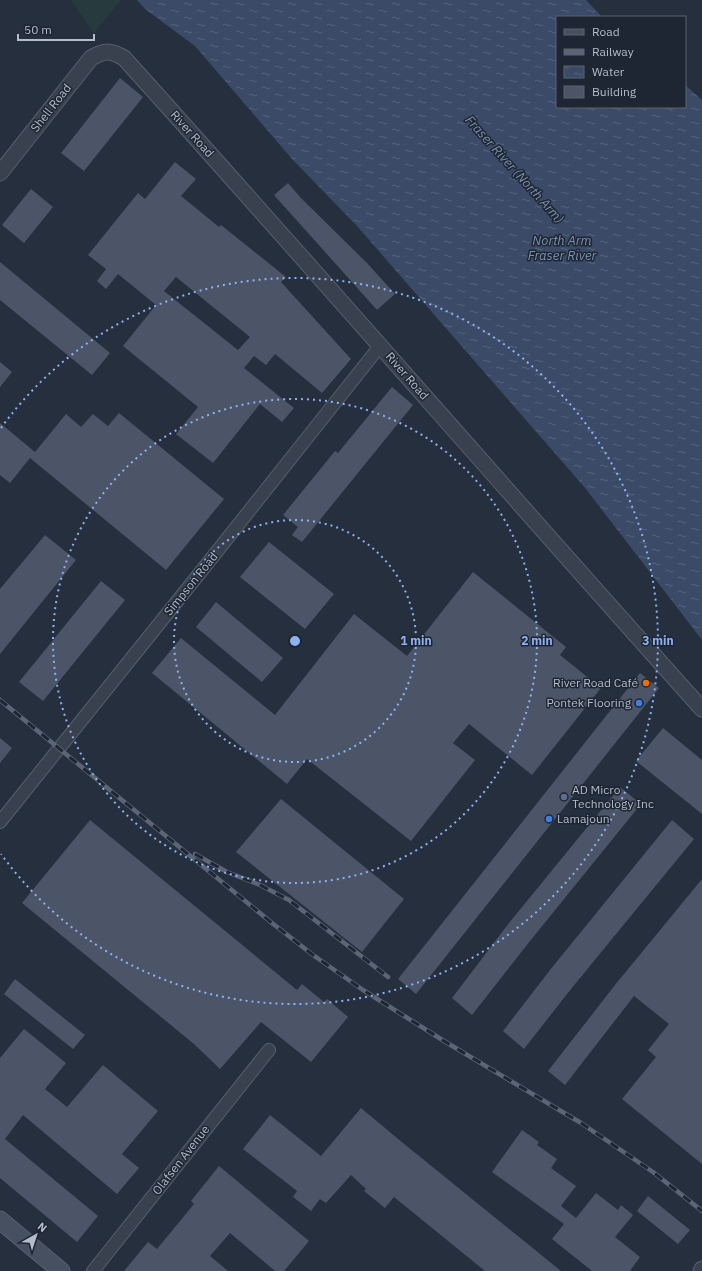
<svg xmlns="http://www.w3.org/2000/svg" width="702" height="1271" font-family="'IBM Plex Sans',sans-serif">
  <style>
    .green { fill: #273b3f }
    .water { fill: url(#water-ripples) }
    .building { fill: #4b5567; fill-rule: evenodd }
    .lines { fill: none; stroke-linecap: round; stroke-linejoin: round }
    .minor-casing { stroke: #575f6c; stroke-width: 14 }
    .tertiary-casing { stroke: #575f6c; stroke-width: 17 }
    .secondary-casing { stroke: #575f6c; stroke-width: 19 }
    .minor { stroke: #39414e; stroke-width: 12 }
    .tertiary { stroke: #39414e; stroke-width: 15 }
    .secondary { stroke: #475061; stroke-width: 17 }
    .rail-casing { stroke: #5b6575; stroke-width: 4.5 }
    .rail { stroke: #1e2633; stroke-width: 3; stroke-dasharray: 9; stroke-linecap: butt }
    .ring { fill: none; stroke: #8eb1f5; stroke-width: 2; stroke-dasharray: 2 4 }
    .food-dot { fill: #e8710a; stroke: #1e2633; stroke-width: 1.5 }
    .shop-dot { fill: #3f7fe0; stroke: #1e2633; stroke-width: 1.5 }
    .service-dot { fill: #5c6f8a; stroke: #1e2633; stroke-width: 1.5 }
    .labels { text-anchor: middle; stroke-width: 3; stroke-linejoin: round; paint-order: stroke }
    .street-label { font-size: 12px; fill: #b5bcc9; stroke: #1e2633 }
    .poi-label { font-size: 12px; fill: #b5bcc9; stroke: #1e2633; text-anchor: end }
    .water-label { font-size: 13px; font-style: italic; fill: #7d90b0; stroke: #1e2633 }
    .centre { fill: #8eb1f5; stroke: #1e2633; stroke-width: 2 }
    .ring-label { font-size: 12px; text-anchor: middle; font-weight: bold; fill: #8eb1f5; stroke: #1e2633; stroke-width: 3; stroke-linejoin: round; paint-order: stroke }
  </style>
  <defs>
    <pattern id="water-ripples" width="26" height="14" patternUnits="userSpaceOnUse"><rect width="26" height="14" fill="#3b4b67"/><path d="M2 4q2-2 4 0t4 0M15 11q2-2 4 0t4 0" fill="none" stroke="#55637b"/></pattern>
  </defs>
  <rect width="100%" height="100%" fill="#252f3e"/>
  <path class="green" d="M71,0H121L94,33Z"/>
  <path class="water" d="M137,0H586L602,17H557V107H685V85L702,100V640L586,489L357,226L293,160L195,46L145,9Z"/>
  <path class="building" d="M120,78L143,97L84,171L61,153Z
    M175,162L196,179L181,196L219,227L221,225L286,277L281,282L351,359L322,393L275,354L266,365L254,356L244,368L294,408L282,422L260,404L213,463L176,434L198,407L123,346L156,305L118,274L106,289L97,281L106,269L88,255L138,193L145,199ZM176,277L250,337L238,350L164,291Z
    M288,183L301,198L367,263L395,294L377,310L274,195Z
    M31,189L53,207L24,243L2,225Z
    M0,262L110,353L92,375L0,300Z
    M0,362L12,372L0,387Z
    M392,387L413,405L302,542L292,535L298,527L283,515L335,451L338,453Z
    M119,413L224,499L166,570L30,458L10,483L0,475V423L35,452L66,414L81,427L93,414L108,426Z
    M45,535L76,560L0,654V589Z
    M269,542L334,594L305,629L240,577Z
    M473,572L566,647L560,655L601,688L532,775L469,724L453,743L475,760L411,841L307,759L287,784L152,673L181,638L275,715L354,614L407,656Z
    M101,581L125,600L43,701L19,682Z
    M216,602L283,658L262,682L196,627Z
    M640,673L659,688L416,994L398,979Z
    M663,728L702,760V814L636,761Z
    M0,738L12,748L0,763Z
    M620,787L641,804L530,941L472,1015L452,998L509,923Z
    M281,799L404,899L362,952L236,852Z
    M90,820L297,990L302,984L324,1002L327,999L348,1017L311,1062L261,1022L220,1069L194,1044L22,903Z
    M672,820L694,839L571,989L524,1049L503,1031L550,970Z
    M702,879V1164L622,1099L656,1057L648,1050L669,1024L634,996L565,1085L548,1071L615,985Z
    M15,979L85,1035L73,1049L4,994Z
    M24,1029L66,1063L45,1089L67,1107L103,1065L158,1111L122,1154L139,1168L117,1194L23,1115L5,1139L98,1216L77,1242L0,1178V1058Z
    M361,1108L403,1143L561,1271H485L394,1197L385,1208L364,1191L366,1189L351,1175L326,1203L320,1199L311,1211L293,1197L297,1191L243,1149L270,1115L321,1156Z
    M522,1130L539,1142L537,1145L557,1159L551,1168L576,1186L561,1206L576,1218L596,1193L618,1210L621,1205L633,1215L615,1237L640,1257L630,1271H592L552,1239L564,1224L492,1172Z
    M219,1166L309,1241L284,1271H275L230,1233L210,1256L228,1271H124L148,1242L157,1249L194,1204L191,1201Z
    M648,1196L690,1230L678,1244L637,1211Z"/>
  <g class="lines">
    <g class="minor-casing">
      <path id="minor" d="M0,822L203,569L380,346
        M93,1271L269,1050"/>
    </g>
    <g class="tertiary-casing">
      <path id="tertiary" d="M0,173L91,58C105,50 110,50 124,58C318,273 508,493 702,709
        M701,1271L702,1269"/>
    </g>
    <g class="secondary-casing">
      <path id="secondary" d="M0,1220L61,1271"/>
    </g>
    <use href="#minor" class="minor"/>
    <use href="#tertiary" class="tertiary"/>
    <use href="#secondary" class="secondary"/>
    <g class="rail-casing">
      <path id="rail" d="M0,700L272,923L313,955L363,990L444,1041L581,1123L653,1172L702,1211
        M195,854L227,872L260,885L289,900L388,977"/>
    </g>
    <use href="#rail" class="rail"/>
  </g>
  <g class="ring">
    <circle cx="295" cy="641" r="121"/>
    <circle cx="295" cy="641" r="242"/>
    <path d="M1 428A363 363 0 1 1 1 854"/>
  </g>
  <circle class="food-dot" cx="646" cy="683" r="4"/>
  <g class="shop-dot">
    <circle cx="639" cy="703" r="4"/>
    <circle cx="549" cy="819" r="4"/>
  </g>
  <circle class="service-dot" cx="564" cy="797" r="4"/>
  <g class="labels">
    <g class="street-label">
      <text transform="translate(51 108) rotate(-52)" y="4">Shell Road</text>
      <text transform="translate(192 134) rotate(48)" y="4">River Road</text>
      <text transform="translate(407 376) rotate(49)" y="4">River Road</text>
      <text transform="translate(191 584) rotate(-51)" y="4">Simpson Road</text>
      <text transform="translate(181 1160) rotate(-52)" y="4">Olafsen Avenue</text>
    </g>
    <g class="poi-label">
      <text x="638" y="687">River Road Café</text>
      <text x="631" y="707">Pontek Flooring</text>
      <text x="572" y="794" text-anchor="start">AD Micro<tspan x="572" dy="14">Technology Inc</tspan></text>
      <text x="557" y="823" text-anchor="start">Lamajoun</text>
    </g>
    <g class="water-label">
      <text transform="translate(515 169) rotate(48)" y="5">Fraser River (North Arm)</text>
      <text x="562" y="245">North Arm<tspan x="562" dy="15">Fraser River</tspan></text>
    </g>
  </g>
  <circle cx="295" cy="641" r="6" class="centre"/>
  <g class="ring-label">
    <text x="416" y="645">1 min</text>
    <text x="537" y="645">2 min</text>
    <text x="658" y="645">3 min</text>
  </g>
  <rect x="556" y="16" width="130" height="92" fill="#1e2633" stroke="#5a626f"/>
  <rect x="564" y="29" width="20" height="6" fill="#475061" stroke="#5a626f"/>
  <text x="592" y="36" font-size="12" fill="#b5bcc9">Road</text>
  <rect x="564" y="49" width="20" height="6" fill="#5b6575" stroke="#5a626f"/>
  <text x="592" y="56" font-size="12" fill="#b5bcc9">Railway</text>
  <rect x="564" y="66" width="20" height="12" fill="url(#water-ripples)" stroke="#5a626f"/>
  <text x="592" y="76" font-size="12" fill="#b5bcc9">Water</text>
  <rect x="564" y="86" width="20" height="12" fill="#4b5567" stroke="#5a626f"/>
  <text x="592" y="96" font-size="12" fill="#b5bcc9">Building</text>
  <g transform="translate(36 1235) rotate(39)" stroke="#1e2633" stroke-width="3" paint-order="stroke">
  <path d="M0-3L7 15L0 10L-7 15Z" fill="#b5bcc9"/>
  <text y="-6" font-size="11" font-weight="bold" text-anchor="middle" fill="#b5bcc9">N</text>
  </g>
  <path d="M18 34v6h76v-6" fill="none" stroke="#b5bcc9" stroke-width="2"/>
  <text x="24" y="34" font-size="12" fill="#b5bcc9" stroke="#1e2633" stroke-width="3" paint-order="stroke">50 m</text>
</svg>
